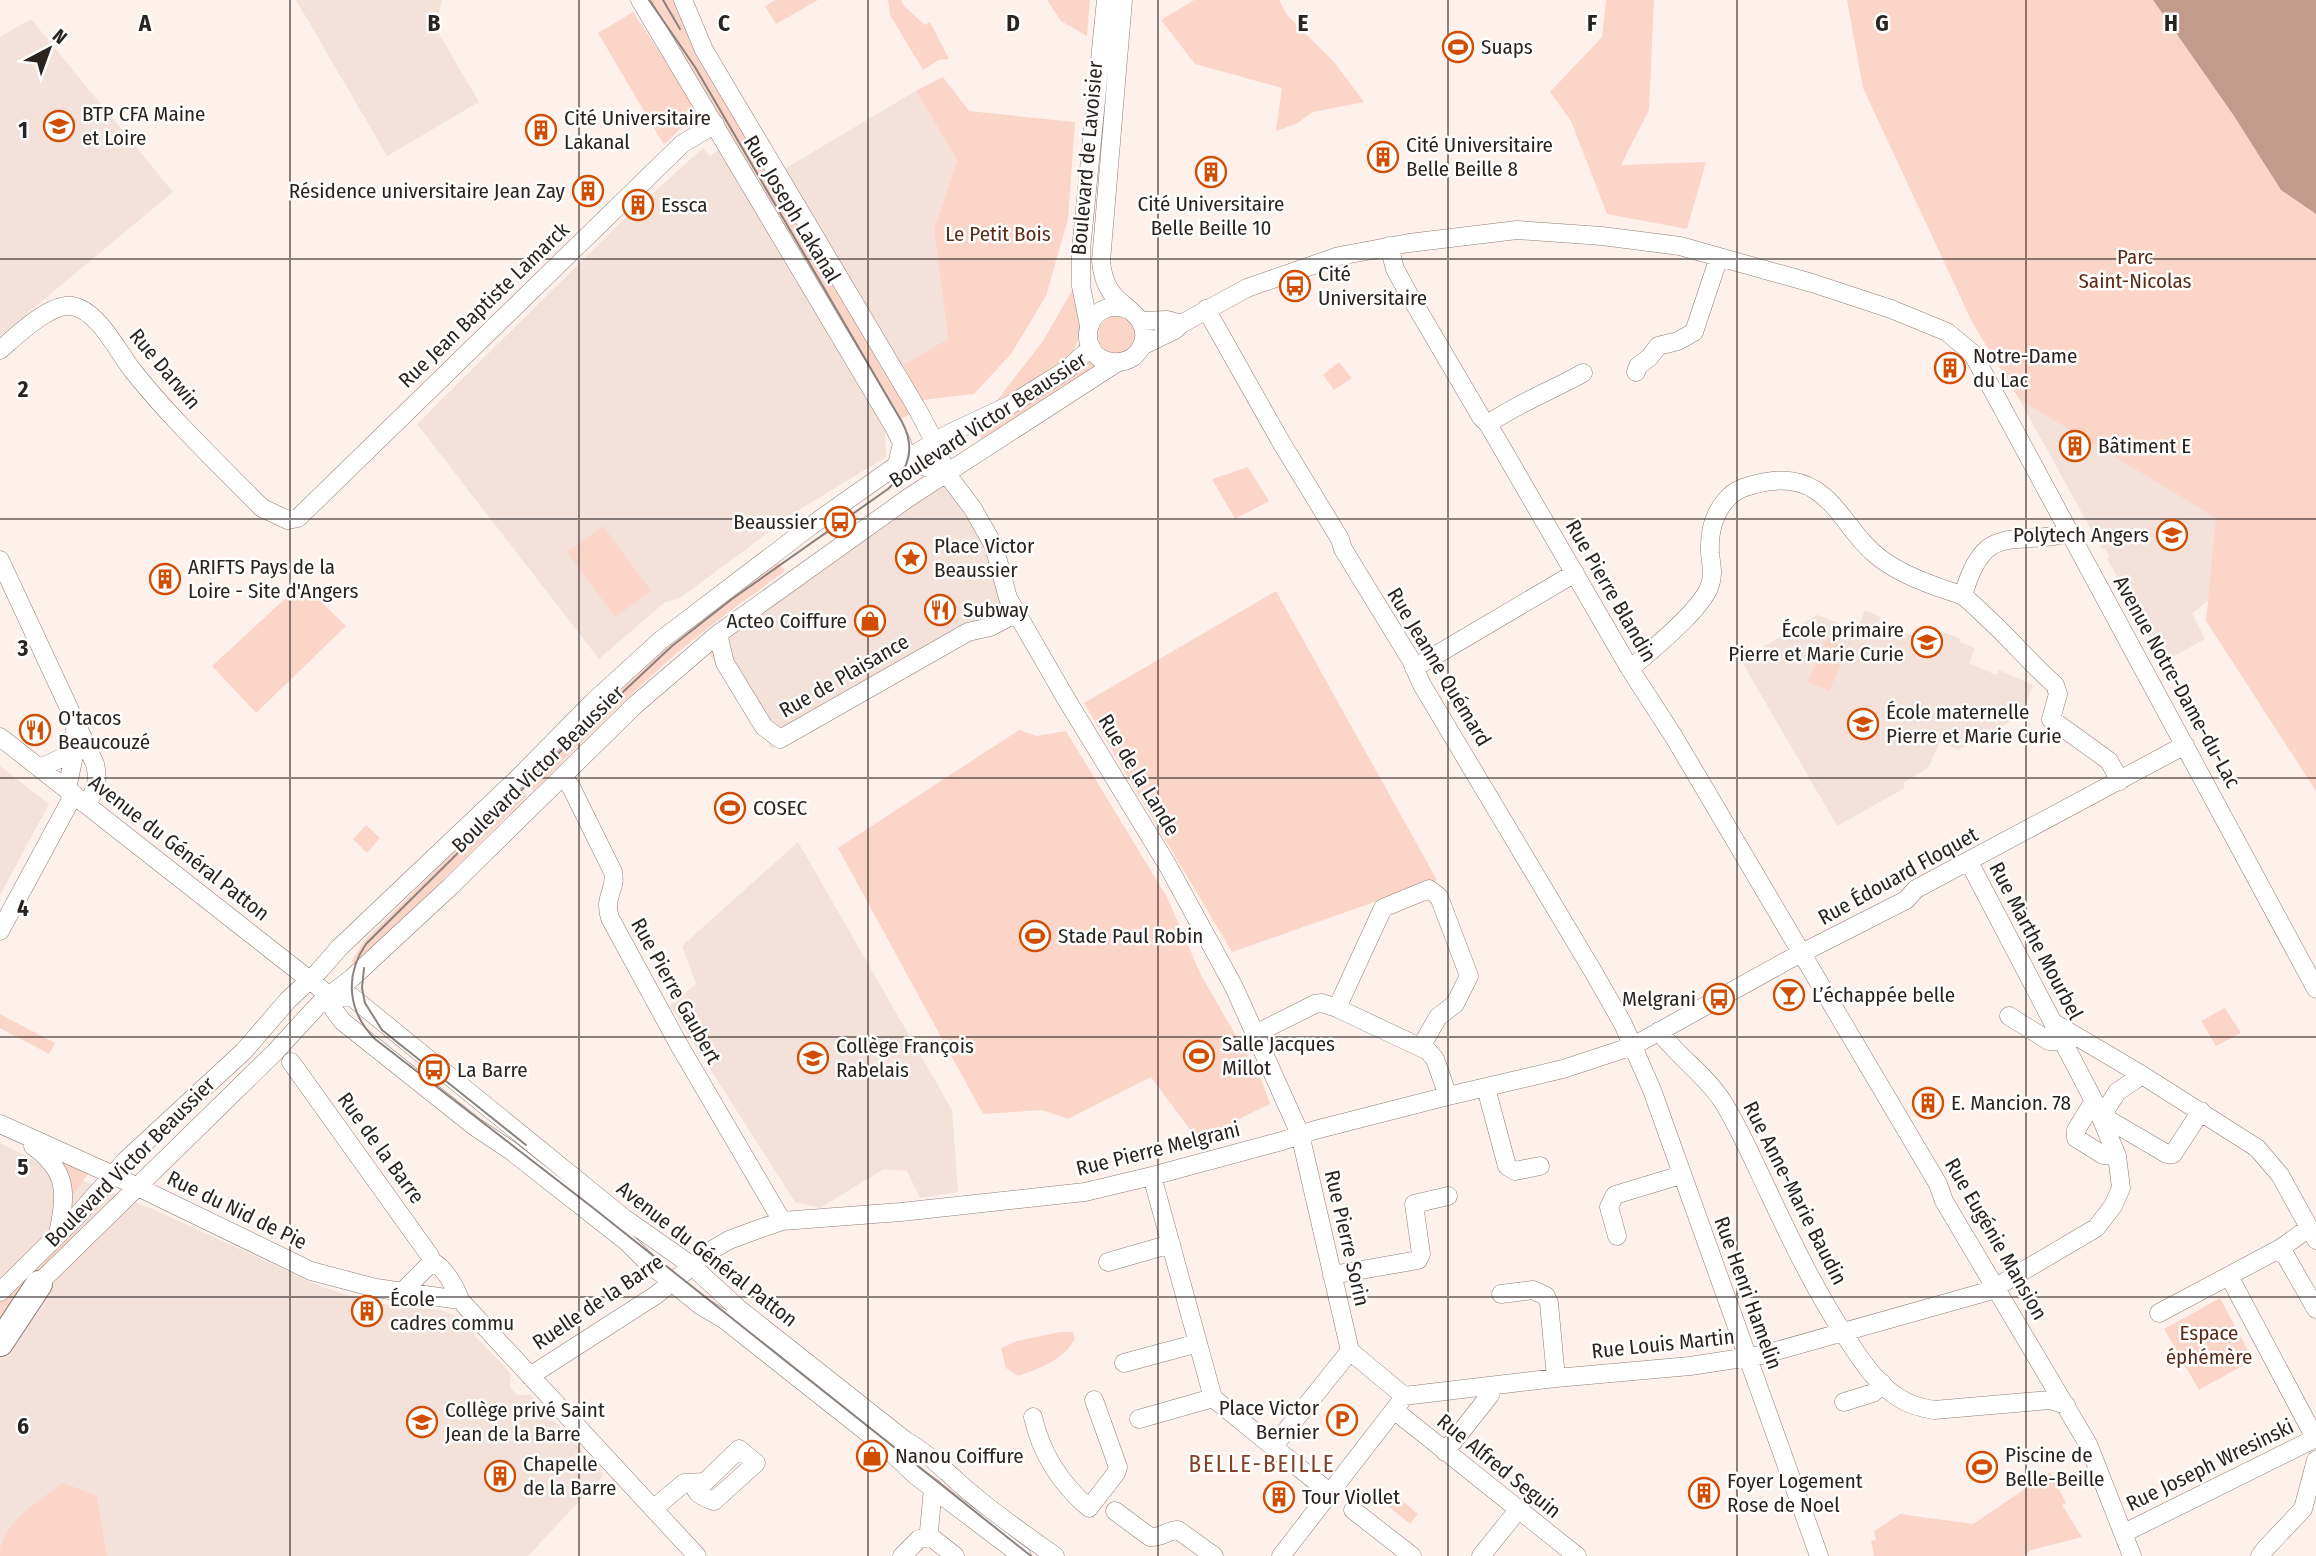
<svg xmlns="http://www.w3.org/2000/svg" width="2316" height="1556" font-family="'Fira Sans Condensed',sans-serif">
  <style>
    .built { fill: #f3e1da }
    .green { fill: #fbd6c8 }
    .water { fill: #c39b8c }
    .lines { fill: none; stroke-linecap: round; stroke-linejoin: round }
    .minor-casing { stroke: #907d76; stroke-width: 19 }
    .highway-casing { stroke: #907d76; stroke-width: 28 }
    .minor { stroke: #fff; stroke-width: 18 }
    .highway { stroke: #fff; stroke-width: 26 }
    .tram { stroke: #8b817d; stroke-width: 2 }
    .grid { fill: none; stroke: #2b2320; stroke-width: 2; stroke-opacity: 0.55 }
    .labels { text-anchor: middle; stroke-width: 5; stroke-linejoin: round; paint-order: stroke }
    .poi-label { font-size: 21px; fill: #2b2320; stroke: #fff; text-anchor: start }
    .street-label { font-size: 21px; fill: #2b2320; stroke: #fff }
    .park-label { font-size: 21px; fill: #5e2a15; stroke: #fff }
    .neighbourhood-label { font-size: 23px; letter-spacing: 2px; fill: #844127; stroke: #fff }
    .grid-label { font-size: 23px; text-anchor: middle; font-weight: bold; fill: #2b2320; stroke: #fff; stroke-width: 5; stroke-linejoin: round; paint-order: stroke }
  </style>
  <rect width="100%" height="100%" fill="#fef1ec"/>
  <path class="built" d="M296,0H442L435,27L479,102L387,156Z
    M31,19L173,192L0,336V37Z
    M916,91L957,160L934,229L948,340L900,367L784,169Z
    M703,148L710,156L719,150L885,430L886,457L796,512L680,598L665,602L599,659L417,424L622,221Z
    M2019,399L2243,523L2264,560L2192,613L2205,639L2163,662L2107,558L2109,556L2105,548L2102,549Z
    M942,481L983,540L1009,608L772,749L708,652L806,582Z
    M1865,610L1881,617L1879,622L1923,640L1929,626L1960,639V642L1975,648L1969,663L1996,675L1999,670L2033,685L2021,716L1958,750L1940,742L1928,768L1903,783L1905,788L1837,826L1741,660L1817,615L1857,630Z
    M0,766L49,804L0,895Z
    M798,842L952,1110L958,1192L920,1198L907,1171L884,1169L820,1208L795,1202L670,1006L696,984L682,946Z
    M0,1143L38,1162L157,1211L322,1287L373,1303L441,1310L456,1316L505,1367L511,1375L510,1387L517,1395H530L602,1472V1477L528,1556H0Z"/>
  <path class="green" d="M645,0H677L768,169L753,178Z
    M775,0H818L776,24L765,6Z
    M888,0H901L905,7L925,25L930,22L949,59L939,60L923,70L890,15Z
    M1047,0H1090L1087,36L1061,21Z
    M1194,0H1279L1287,15L1335,63L1364,102L1313,112L1296,124L1276,131L1282,88L1195,64L1161,20Z
    M1606,0H1654L1649,110L1621,165L1706,162L1687,229L1607,214L1571,121L1550,92L1602,37Z
    M1847,0H2153L2234,116L2281,190L2316,214V791L2206,621L2216,518L2019,399L1973,324L1863,88Z
    M633,12L693,102L687,122L664,145L598,33Z
    M943,77L969,111L1075,122L1068,219L1046,296L1011,354L974,394L922,400L903,365L948,339L934,229L957,160L916,91Z
    M772,175L912,413L896,422L757,185Z
    M1074,287L1083,327L1071,357L998,403V399L1043,341Z
    M1098 335a19 19 0 1 1 38 0a19 19 0 1 1-38 0Z
    M1089,355L1103,366L982,440L976,431L1081,367Z
    M1339,362L1352,378L1334,390L1323,375Z
    M1248,467L1269,501L1235,519L1212,479Z
    M603,526L651,591L615,617L567,552Z
    M778,562L785,571C745,600 706,628 669,660C622,702 577,746 533,791L525,782C570,737 615,692 664,650C700,618 739,590 778,562Z
    M302,583L346,626L256,713L212,666Z
    M1276,591L1437,880L1232,952L1084,703Z
    M1827,638L1848,647L1829,691L1808,682Z
    M1019,730L1037,736L1066,731L1167,897L1201,975L1261,1079L1270,1104L1197,1139L1151,1077L1068,1119L1042,1110L983,1114L838,848Z
    M519,787L527,796L359,963L355,964L352,961L364,941Z
    M366,825L380,838L367,853L353,839Z
    M2225,1008L2241,1033L2216,1046L2201,1021Z
    M0,1014L55,1043L49,1054L0,1028Z
    M58,1159L88,1174L70,1199Z
    M74,1229L76,1232L0,1316V1300Z
    M2220,1298L2253,1360L2199,1390L2164,1329Z
    M1060,1332H1073L1075,1338C1065,1360 1040,1368 1018,1376L1006,1368L1001,1348L1017,1341Z
    M2050,1472L2066,1503L2062,1505L2082,1537L2031,1550L2024,1556H1874L1871,1541L1876,1540L1874,1531L1900,1514L1973,1524Z
    M63,1483L97,1496L107,1556H0C0,1523 39,1501 63,1483Z
    M1391,1491L1418,1514L1410,1524L1382,1501Z"/>
  <path class="water" d="M2153,0H2316V214L2281,190L2234,116Z"/>
  <g class="lines">
    <g class="minor-casing">
      <path id="minor" d="M640,0L894,427L902,443L897,465
        M683,0L704,50L919,412L935,443L946,473L973,509L994,546L1008,598L1065,697L1168,866L1234,987L1300,1134L1350,1351
        M1123,0L1101,261C1102,273 1104,282 1111,292C1122,308 1147,315 1144,338C1143,346 1139,352 1133,357C1127,361 1120,363 1112,362C1072,357 1085,293 1129,310
        M1389,246L1395,269L1407,291L1481,417L1488,424L1630,669L1674,737L1938,1184L1944,1201L2088,1444L2132,1556
        M1206,309L1281,442L1340,539L1343,549L1411,660L1422,685L1594,973L1623,1024L1652,1090L1819,1556
        M1141,321L1167,320L1181,324
        M1089,326L1081,286V250L1106,0
        M1142,346L1175,330L1181,324L1247,288L1339,256L1409,243L1517,230L1602,236L1680,246L1812,283L1891,309L1947,332L1972,353L1985,376L2316,989
        M0,350C16,336 50,303 72,306C98,310 118,352 133,371C172,420 219,464 262,508L288,520L298,518L682,144L715,124
        M1636,372L1638,366L1650,357L1658,346L1678,341L1694,332L1719,257
        M1488,424C1518,403 1551,391 1583,373
        M905,450C912,467 930,468 946,473
        M0,560L95,764C99,780 96,790 87,804
        M1963,596C1984,520 2012,547 2070,533
        M718,634L725,663L764,727L780,739L968,632L990,627L1017,613
        M1414,668L1575,573
        M1630,669C1651,650 1702,610 1710,585C1714,574 1711,564 1710,553C1709,533 1713,514 1727,499C1736,488 1751,485 1765,482C1831,470 1840,529 1881,559C1900,573 1921,581 1943,589C1949,591 1957,593 1963,596C1970,601 1977,608 1983,614C2008,636 2030,663 2055,685L2058,694L2051,719L2109,761L2120,781
        M0,737L330,996L334,1010L342,1021L474,1126L510,1150L627,1242L647,1262L700,1305L725,1320L888,1449L915,1475L1022,1556
        M40,768L68,755L76,744
        M562,777L571,787L613,872C617,891 603,895 610,918L679,1045L782,1221
        M67,789C71,768 77,750 75,728
        M0,931L74,794
        M330,996L352,997L624,1218L691,1265L739,1309L906,1441C926,1452 941,1467 958,1482C988,1509 1022,1533 1055,1556
        M1337,1008L1383,908L1429,889L1439,897L1469,976L1455,1004L1438,1017L1421,1047
        M2009,1016L2049,1041H2063
        M2054,1023L2142,1075L2257,1148L2280,1175L2316,1240
        M1659,1031C1678,1057 1706,1075 1723,1102C1741,1131 1754,1162 1769,1193C1791,1240 1815,1290 1844,1334C1859,1357 1875,1383 1899,1398C1910,1405 1922,1408 1934,1410L2050,1400L2066,1405
        M1255,1034L1315,1004L1322,1003L1337,1008L1428,1051L1435,1059L1448,1096
        M291,1062L430,1256L432,1262C444,1266 456,1288 460,1300L697,1556
        M2142,1075L2117,1092L2102,1116L2167,1154H2173L2201,1111
        M1486,1088L1507,1166L1515,1171L1540,1166
        M2094,1101L2076,1130V1138L2103,1155L2117,1156
        M0,1124L113,1175L311,1271L376,1288L460,1300
        M33,1146C69,1172 66,1194 58,1234
        M1152,1176L1213,1398L1329,1492
        M1617,1236L1609,1207L1615,1195L1681,1175
        M2281,1248L2309,1228
        M1108,1262L1171,1244
        M1332,1275L1418,1260L1421,1254L1414,1204L1448,1196
        M2229,1276L2315,1438
        M31,1291L275,1052L322,1001L352,978L451,886L634,706L718,634L908,498L1118,362
        M0,1292L77,1216L126,1160L244,1051L288,1000L318,972L340,947L517,779L593,702L661,640L812,525L897,465L946,435L1010,405L1068,369L1091,347
        M405,1293L408,1286L432,1262
        M1501,1294L1533,1290L1546,1296L1549,1303L1556,1378
        M2159,1313L2281,1248L2316,1309
        M1350,1351L1404,1396
        M1124,1363L1198,1343
        M530,1376L656,1295L712,1250L729,1240L756,1230L782,1221L901,1212L1085,1192L1152,1176L1282,1141L1315,1130L1448,1096L1563,1069L1633,1046L1790,959L1906,900L1916,889L2185,745
        M1404,1396L1556,1378L1690,1366L1762,1355L1989,1291L2096,1228L2113,1206L2121,1188L2117,1156L2094,1101L1969,862
        M1844,1402L1873,1393L1882,1383
        M1394,1410L1577,1556
        M1033,1417C1041,1453 1061,1484 1089,1508L1116,1473L1118,1467L1094,1400
        M1139,1419L1213,1398
        M1273,1447L1350,1351
        M1445,1452L1490,1395L1492,1386
        M933,1488L929,1531L931,1537L955,1556
        M653,1509L684,1483L705,1482L739,1449L756,1463L714,1501C706,1498 695,1495 694,1484
        M1353,1510L1412,1556
        M1115,1511L1150,1537C1161,1538 1168,1530 1178,1530L1214,1556
        M2124,1533L2316,1438
        M902,1556L919,1539L931,1537
        M1281,1556L1401,1401
        M1481,1556L1518,1510
        M2260,1556L2266,1548L2303,1509L2316,1460"/>
    </g>
    <g class="highway-casing">
      <path id="highway" d="M0,1343L39,1284"/>
    </g>
    <use href="#minor" class="minor"/>
    <use href="#highway" class="highway"/>
    <path class="tram" d="M649,0L695,67L902,422C916,448 909,470 888,489L732,599L672,646L576,736L366,944C344,976 348,1012 375,1039L592,1207L1031,1556
      M663,0L680,29
      M364,968L362,988L365,1003L382,1030L526,1145"/>
  </g>
  <path class="grid" d="M290,0V1556M579,0V1556M868,0V1556M1158,0V1556M1448,0V1556M1737,0V1556M2026,0V1556M0,259H2316M0,519H2316M0,778H2316M0,1037H2316M0,1297H2316"/>
  <defs>
    <g id="stadium-ring" transform="scale(1.575)"><circle r="9.5" fill="#fff" stroke="#d14d01" stroke-width="1.5"/><path d="M0-5a6.5 5 0 1 0 0 10a6.5 5 0 1 0 0-10ZM-3.5-1.8h7v3.6h-7Z" fill="#d14d01"/></g>
    <g id="university-ring" transform="scale(1.575)"><circle r="9.5" fill="#fff" stroke="#d14d01" stroke-width="1.5"/><path d="M0-5L7-2L0 1L-7-2ZM-4 1L0 2.5L4 1V4Q0 6-4 4Z" fill="#d14d01"/></g>
    <g id="building-ring" transform="scale(1.575)"><circle r="9.5" fill="#fff" stroke="#d14d01" stroke-width="1.5"/><path d="M-4-6H4V6H1V3H-1V6H-4ZM-2.5-4.3h1.7v1.8h-1.7ZM.8-4.3h1.7v1.8H.8ZM-2.5-1h1.7V.8h-1.7ZM.8-1h1.7V.8H.8Z" fill="#d14d01"/></g>
    <g id="bus-ring" transform="scale(1.575)"><circle r="9.5" fill="#fff" stroke="#d14d01" stroke-width="1.5"/><path d="M-5-6H5V4H4V6H2V4H-2V6H-4V4H-5ZM-3.5-4V0h7V-4ZM-3.5 1.2v1.5H-2V1.2ZM2 1.2v1.5H3.5V1.2Z" fill="#d14d01"/></g>
    <g id="sight-ring" transform="scale(1.575)"><circle r="9.5" fill="#fff" stroke="#d14d01" stroke-width="1.5"/><path d="M0-6L1.8-2.2L6-1.7L2.9 1.2L3.7 5.4L0 3.3L-3.7 5.4L-2.9 1.2L-6-1.7L-1.8-2.2Z" fill="#d14d01"/></g>
    <g id="restaurant-ring" transform="scale(1.575)"><circle r="9.5" fill="#fff" stroke="#d14d01" stroke-width="1.5"/><path d="M-5-6h1v4h1v-4h1v4h1v-4h1v5L-1.5 .5V6h-2V.5L-5-1ZM5-6V6H3V1.5H1.5Q1.5-4 5-6Z" fill="#d14d01"/></g>
    <g id="shop-ring" transform="scale(1.575)"><circle r="9.5" fill="#fff" stroke="#d14d01" stroke-width="1.5"/><path d="M-5-2.5h2.3a2.7 3.5 0 0 1 5.4 0H5L5.5 6h-11ZM-1.5-2.5h3a1.5 2.3 0 0 0-3 0Z" fill="#d14d01"/></g>
    <g id="school-ring" transform="scale(1.575)"><circle r="9.5" fill="#fff" stroke="#d14d01" stroke-width="1.5"/><path d="M0-5L7-2L0 1L-7-2ZM-4 1L0 2.5L4 1V4Q0 6-4 4Z" fill="#d14d01"/></g>
    <g id="bar-ring" transform="scale(1.575)"><circle r="9.5" fill="#fff" stroke="#d14d01" stroke-width="1.5"/><path d="M-6-5H6L.8 .8V4.5H3.5V6h-7V4.5H-.8V.8Z" fill="#d14d01"/></g>
    <g id="parking-ring" transform="scale(1.575)"><circle r="9.5" fill="#fff" stroke="#d14d01" stroke-width="1.5"/><path d="M-3.5-5.5H1a3.5 3.5 0 0 1 0 7H-1V5.5H-3.5ZM-1-3.4V-.6H.8a1.4 1.4 0 0 0 0-2.8Z" fill="#d14d01"/></g>
  </defs>
  <g fill-rule="evenodd">
    <use href="#stadium-ring" x="1458" y="47"/>
    <use href="#university-ring" x="59" y="126"/>
    <use href="#building-ring" x="541" y="130"/>
    <use href="#building-ring" x="1383" y="157"/>
    <use href="#building-ring" x="1211" y="172"/>
    <use href="#building-ring" x="588" y="191"/>
    <use href="#building-ring" x="638" y="205"/>
    <use href="#bus-ring" x="1295" y="286"/>
    <use href="#building-ring" x="1950" y="368"/>
    <use href="#building-ring" x="2075" y="446"/>
    <use href="#bus-ring" x="840" y="522"/>
    <use href="#university-ring" x="2172" y="535"/>
    <use href="#sight-ring" x="911" y="558"/>
    <use href="#building-ring" x="165" y="579"/>
    <use href="#restaurant-ring" x="940" y="610"/>
    <use href="#shop-ring" x="870" y="621"/>
    <use href="#school-ring" x="1927" y="642"/>
    <use href="#school-ring" x="1863" y="724"/>
    <use href="#restaurant-ring" x="35" y="730"/>
    <use href="#stadium-ring" x="730" y="808"/>
    <use href="#stadium-ring" x="1035" y="936"/>
    <use href="#bar-ring" x="1789" y="995"/>
    <use href="#bus-ring" x="1719" y="999"/>
    <use href="#stadium-ring" x="1199" y="1056"/>
    <use href="#school-ring" x="813" y="1058"/>
    <use href="#bus-ring" x="434" y="1070"/>
    <use href="#building-ring" x="1928" y="1103"/>
    <use href="#building-ring" x="367" y="1311"/>
    <use href="#parking-ring" x="1342" y="1420"/>
    <use href="#school-ring" x="422" y="1422"/>
    <use href="#shop-ring" x="872" y="1456"/>
    <use href="#stadium-ring" x="1982" y="1467"/>
    <use href="#building-ring" x="500" y="1476"/>
    <use href="#building-ring" x="1704" y="1493"/>
    <use href="#building-ring" x="1279" y="1497"/>
  </g>
  <g class="labels">
    <g class="poi-label">
      <text x="1481" y="54">Suaps</text>
      <text x="82" y="121">BTP CFA Maine<tspan x="82" dy="24">et Loire</tspan></text>
      <text x="564" y="125">Cité Universitaire<tspan x="564" dy="24">Lakanal</tspan></text>
      <text x="1406" y="152">Cité Universitaire<tspan x="1406" dy="24">Belle Beille 8</tspan></text>
      <text x="565" y="198" text-anchor="end">Résidence universitaire Jean Zay</text>
      <text x="1211" y="211" text-anchor="middle">Cité Universitaire<tspan x="1211" dy="24">Belle Beille 10</tspan></text>
      <text x="661" y="212">Essca</text>
      <text x="1318" y="281">Cité<tspan x="1318" dy="24">Universitaire</tspan></text>
      <text x="1973" y="363">Notre-Dame<tspan x="1973" dy="24">du Lac</tspan></text>
      <text x="2098" y="453">Bâtiment E</text>
      <text x="817" y="529" text-anchor="end">Beaussier</text>
      <text x="2149" y="542" text-anchor="end">Polytech Angers</text>
      <text x="934" y="553">Place Victor<tspan x="934" dy="24">Beaussier</tspan></text>
      <text x="188" y="574">ARIFTS Pays de la<tspan x="188" dy="24">Loire - Site d'Angers</tspan></text>
      <text x="963" y="617">Subway</text>
      <text x="847" y="628" text-anchor="end">Acteo Coiffure</text>
      <text x="1904" y="637" text-anchor="end">École primaire<tspan x="1904" dy="24">Pierre et Marie Curie</tspan></text>
      <text x="1886" y="719">École maternelle<tspan x="1886" dy="24">Pierre et Marie Curie</tspan></text>
      <text x="58" y="725">O'tacos<tspan x="58" dy="24">Beaucouzé</tspan></text>
      <text x="753" y="815">COSEC</text>
      <text x="1058" y="943">Stade Paul Robin</text>
      <text x="1812" y="1002">L’échappée belle</text>
      <text x="1696" y="1006" text-anchor="end">Melgrani</text>
      <text x="1222" y="1051">Salle Jacques<tspan x="1222" dy="24">Millot</tspan></text>
      <text x="836" y="1053">Collège François<tspan x="836" dy="24">Rabelais</tspan></text>
      <text x="457" y="1077">La Barre</text>
      <text x="1951" y="1110">E. Mancion. 78</text>
      <text x="390" y="1306">École<tspan x="390" dy="24">cadres commu</tspan></text>
      <text x="1319" y="1415" text-anchor="end">Place Victor<tspan x="1319" dy="24">Bernier</tspan></text>
      <text x="445" y="1417">Collège privé Saint<tspan x="445" dy="24">Jean de la Barre</tspan></text>
      <text x="2005" y="1462">Piscine de<tspan x="2005" dy="24">Belle-Beille</tspan></text>
      <text x="895" y="1463">Nanou Coiffure</text>
      <text x="523" y="1471">Chapelle<tspan x="523" dy="24">de la Barre</tspan></text>
      <text x="1727" y="1488">Foyer Logement<tspan x="1727" dy="24">Rose de Noel</tspan></text>
      <text x="1302" y="1504">Tour Viollet</text>
    </g>
    <g class="street-label">
      <text transform="translate(1087 158) rotate(-85)" y="7">Boulevard de Lavoisier</text>
      <text transform="translate(792 209) rotate(59)" y="7">Rue Joseph Lakanal</text>
      <text transform="translate(484 305) rotate(-44)" y="7">Rue Jean Baptiste Lamarck</text>
      <text transform="translate(165 369) rotate(50)" y="7">Rue Darwin</text>
      <text transform="translate(988 420) rotate(-33)" y="7">Boulevard Victor Beaussier</text>
      <text transform="translate(1611 591) rotate(60)" y="7">Rue Pierre Blandin</text>
      <text transform="translate(1439 667) rotate(59)" y="7">Rue Jeanne Quémard</text>
      <text transform="translate(844 676) rotate(-30)" y="7">Rue de Plaisance</text>
      <text transform="translate(2177 682) rotate(61)" y="7">Avenue Notre-Dame-du-Lac</text>
      <text transform="translate(538 769) rotate(-44)" y="7">Boulevard Victor Beaussier</text>
      <text transform="translate(1139 775) rotate(59)" y="7">Rue de la Lande</text>
      <text transform="translate(179 848) rotate(38)" y="7">Avenue du Général Patton</text>
      <text transform="translate(1898 876) rotate(-29)" y="7">Rue Édouard Floquet</text>
      <text transform="translate(2036 941) rotate(62)" y="7">Rue Marthe Mourbel</text>
      <text transform="translate(676 991) rotate(61)" y="7">Rue Pierre Gaubert</text>
      <text transform="translate(381 1148) rotate(54)" y="7">Rue de la Barre</text>
      <text transform="translate(1158 1149) rotate(-14)" y="7">Rue Pierre Melgrani</text>
      <text transform="translate(130 1162) rotate(-45)" y="7">Boulevard Victor Beaussier</text>
      <text transform="translate(1795 1193) rotate(63)" y="7">Rue Anne-Marie Baudin</text>
      <text transform="translate(237 1210) rotate(26)" y="7">Rue du Nid de Pie</text>
      <text transform="translate(1347 1238) rotate(77)" y="7">Rue Pierre Sorin</text>
      <text transform="translate(1996 1239) rotate(60)" y="7">Rue Eugénie Mansion</text>
      <text transform="translate(707 1254) rotate(38)" y="7">Avenue du Général Patton</text>
      <text transform="translate(1748 1293) rotate(70)" y="7">Rue Henri Hamelin</text>
      <text transform="translate(598 1302) rotate(-34)" y="7">Ruelle de la Barre</text>
      <text transform="translate(1663 1344) rotate(-6)" y="7">Rue Louis Martin</text>
      <text transform="translate(2210 1465) rotate(-26)" y="7">Rue Joseph Wresinski</text>
      <text transform="translate(1499 1466) rotate(39)" y="7">Rue Alfred Seguin</text>
    </g>
    <g class="park-label">
      <text x="998" y="241">Le Petit Bois</text>
      <text x="2135" y="264">Parc<tspan x="2135" dy="24">Saint-Nicolas</tspan></text>
      <text x="2209" y="1340">Espace<tspan x="2209" dy="24">éphémère</tspan></text>
    </g>
    <g class="neighbourhood-label">
      <text x="1262" y="1472">BELLE-BEILLE</text>
    </g>
  </g>
  <g class="grid-label">
    <text x="145" y="31">A</text>
    <text x="434" y="31">B</text>
    <text x="724" y="31">C</text>
    <text x="1013" y="31">D</text>
    <text x="1303" y="31">E</text>
    <text x="1592" y="31">F</text>
    <text x="1882" y="31">G</text>
    <text x="2171" y="31">H</text>
    <text x="23" y="138">1</text>
    <text x="23" y="397">2</text>
    <text x="23" y="656">3</text>
    <text x="23" y="916">4</text>
    <text x="23" y="1175">5</text>
    <text x="23" y="1434">6</text>
  </g>
  <g transform="translate(49 49) rotate(41)" stroke="#ffffff" stroke-width="5" paint-order="stroke">
  <path d="M0-5L12 26L0 18L-12 26Z" fill="#2b2320"/>
  <text y="-10" font-size="19" font-weight="bold" text-anchor="middle" fill="#2b2320">N</text>
  </g>
</svg>
